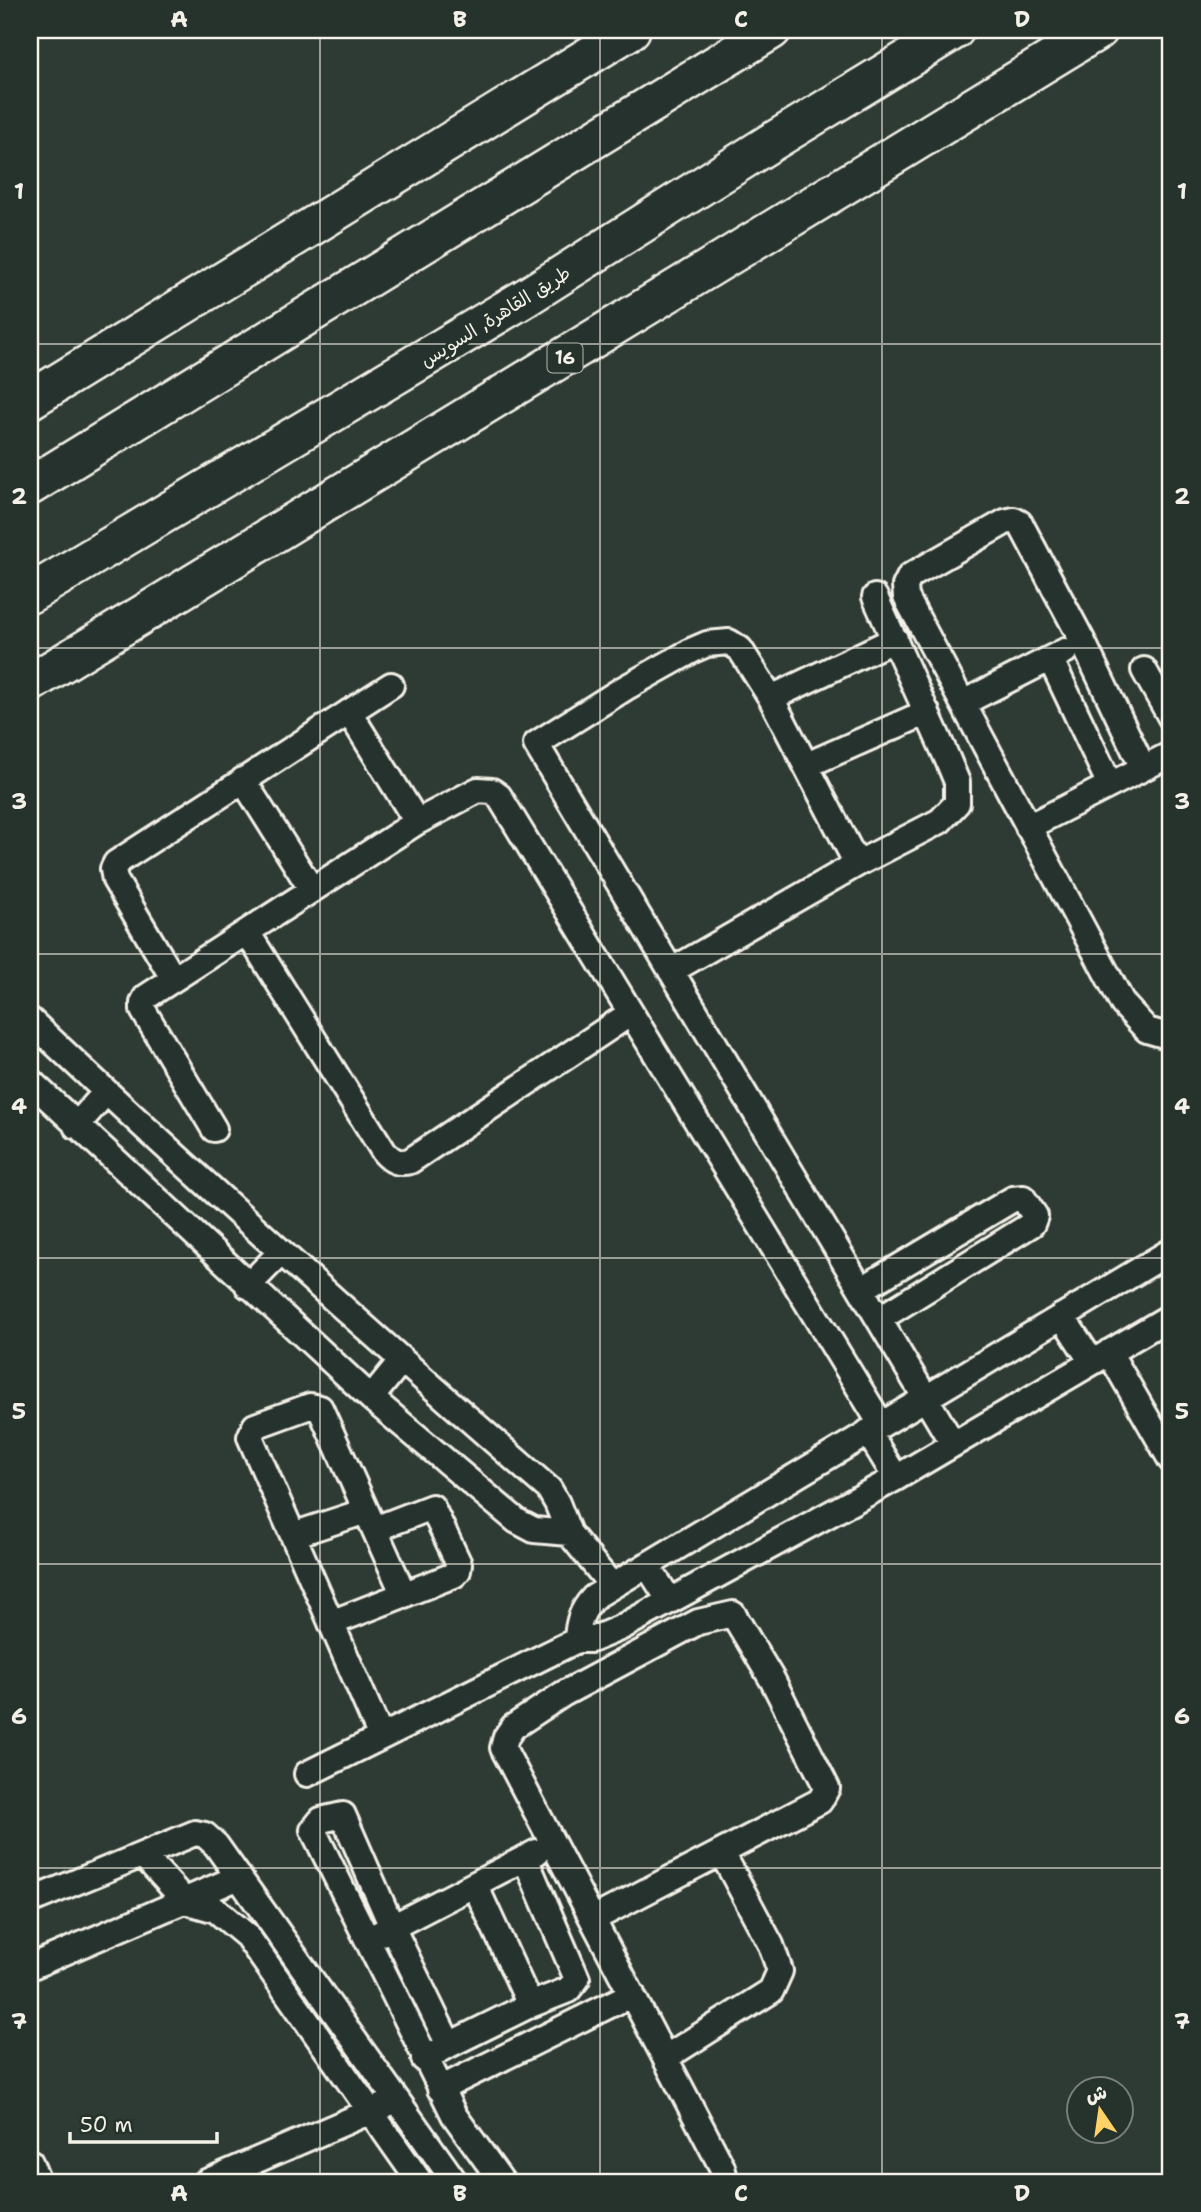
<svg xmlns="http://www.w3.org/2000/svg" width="1201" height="2212" font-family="'Shantell Sans','Playpen Sans Arabic',sans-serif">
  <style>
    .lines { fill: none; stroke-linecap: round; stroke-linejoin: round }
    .minor-casing { stroke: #f4f1e8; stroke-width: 30 }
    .highway-casing { stroke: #f4f1e8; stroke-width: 42 }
    .minor { stroke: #26332d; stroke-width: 24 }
    .highway { stroke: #26332d; stroke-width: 37 }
    .grid { fill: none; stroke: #f4f1e8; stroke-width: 2; stroke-opacity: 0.55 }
    .labels { text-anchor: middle; stroke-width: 6; stroke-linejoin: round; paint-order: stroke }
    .shield { fill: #26332d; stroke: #b6b8b0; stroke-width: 2 }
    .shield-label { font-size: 18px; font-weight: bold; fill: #f4f1e8 }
    .street-label { font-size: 19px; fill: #f4f1e8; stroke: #26332d }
    .neatline { fill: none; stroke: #f4f1e8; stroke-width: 2.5 }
    .grid-label { font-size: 23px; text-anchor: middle; font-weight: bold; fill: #f4f1e8 }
  </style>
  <rect width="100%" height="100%" fill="#2e3b34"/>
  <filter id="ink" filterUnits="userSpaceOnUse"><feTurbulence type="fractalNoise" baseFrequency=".0143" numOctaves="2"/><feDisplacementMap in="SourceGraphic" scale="14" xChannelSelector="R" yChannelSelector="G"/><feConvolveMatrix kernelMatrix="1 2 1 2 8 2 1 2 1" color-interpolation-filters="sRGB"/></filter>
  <g filter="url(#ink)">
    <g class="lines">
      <g class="minor-casing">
        <path id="minor" d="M1051,660L1110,785
          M1144,670L1171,718
          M771,698L895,639
          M963,703L1065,651
          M349,712L417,822
          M807,765L927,712
          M1143,768L1082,640L1020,523L1014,520L1005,522L910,576L905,586L906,597L1123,1004L1147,1030L1171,1037
          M243,780L312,890
          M1028,827L1171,754
          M857,864L771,698L740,649L729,642L707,644L693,650L625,688L536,744L953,1444
          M247,932L384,1152C392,1161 398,1164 410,1161L631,1013
          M671,971L857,864L940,821L957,803V782L947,758L875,597
          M173,978L115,880L113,869L116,863L391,685
          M30,1020C199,1180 373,1336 549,1489L557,1503L569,1533L612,1586
          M30,1081L371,1398L517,1521L534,1530L569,1533
          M76,1126L106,1092
          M214,1129L143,1010V1003L146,997L417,822L478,790L492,791L499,796L881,1424
          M248,1286L281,1252
          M862,1289L1013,1199L1023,1198L1035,1216L1032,1224L879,1319
          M1062,1316L1092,1362
          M1109,1352L1171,1460
          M371,1398L401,1361
          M868,1432L896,1478
          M293,1535L366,1511
          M647,1565L670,1601
          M331,1623L454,1575L458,1571L459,1564L432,1507L375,1529
          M577,1640C578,1622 581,1611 594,1597L1171,1251
          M381,1737L250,1437L255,1426L310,1406L320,1408L404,1595
          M307,1774L577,1640H591L620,1628L896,1478L1171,1316
          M143,1855L185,1901L216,1910L247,1936L420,2182
          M475,1885L530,2005
          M30,1901L195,1833L205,1835L216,1845L455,2182
          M593,1919L820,1801L827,1788L773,1681L733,1614L698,1622L563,1694L513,1727L506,1737L503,1748L722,2167L726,2182
          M377,1935L537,1852
          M30,1967L239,1877
          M449,2045L530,2005L568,1990L577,1979L525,1858
          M665,2058L771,1991L780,1971L771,1945L722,1853
          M424,2059L449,2045L392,1927L343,1815L321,1820L313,1830L454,2115L502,2182
          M440,2089L632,1994
          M30,2162L38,2182
          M206,2182L385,2105"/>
      </g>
      <g class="highway-casing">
        <path id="highway" d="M30,400L631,30
          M30,486L772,30
          M30,594L525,298L770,143L955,30
          M30,683L1099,30"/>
      </g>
      <use href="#minor" class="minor"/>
      <use href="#highway" class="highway"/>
    </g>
  </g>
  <path class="grid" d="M320,30V2182M600,30V2182M882,30V2182M30,344H1171M30,648H1171M30,954H1171M30,1258H1171M30,1564H1171M30,1868H1171"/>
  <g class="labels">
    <rect class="shield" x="547.5" y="343.5" width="35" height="29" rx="5"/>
    <g class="shield-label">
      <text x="565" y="364">16</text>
    </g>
    <g class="street-label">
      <text transform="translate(495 316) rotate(-32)" y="7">طريق القاهرة, السويس</text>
    </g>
  </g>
  <rect width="1201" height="2212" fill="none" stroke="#26332d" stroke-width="77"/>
  <g transform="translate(1100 2110) rotate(347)"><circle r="33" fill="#26332d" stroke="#787f78" stroke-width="2"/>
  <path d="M0-5L12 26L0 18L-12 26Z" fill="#ffd166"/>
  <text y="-10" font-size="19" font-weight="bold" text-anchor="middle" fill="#f4f1e8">ش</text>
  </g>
  <path d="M70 2132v10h147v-10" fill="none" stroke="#f4f1e8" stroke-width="3.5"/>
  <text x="80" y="2132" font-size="21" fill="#f4f1e8" stroke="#26332d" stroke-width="5" paint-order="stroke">50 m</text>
  <rect x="38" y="38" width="1124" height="2136" class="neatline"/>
  <g class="grid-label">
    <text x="179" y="27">A</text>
    <text x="460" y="27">B</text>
    <text x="741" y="27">C</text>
    <text x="1022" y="27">D</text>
    <text x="19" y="199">1</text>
    <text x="1182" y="199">1</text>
    <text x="19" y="504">2</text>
    <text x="1182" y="504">2</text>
    <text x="19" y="809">3</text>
    <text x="1182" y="809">3</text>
    <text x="19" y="1114">4</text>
    <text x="1182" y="1114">4</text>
    <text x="19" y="1419">5</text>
    <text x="1182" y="1419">5</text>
    <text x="19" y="1724">6</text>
    <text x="1182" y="1724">6</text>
    <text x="19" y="2029">7</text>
    <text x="1182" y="2029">7</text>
    <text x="179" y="2201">A</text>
    <text x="460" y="2201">B</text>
    <text x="741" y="2201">C</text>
    <text x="1022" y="2201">D</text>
  </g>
</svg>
